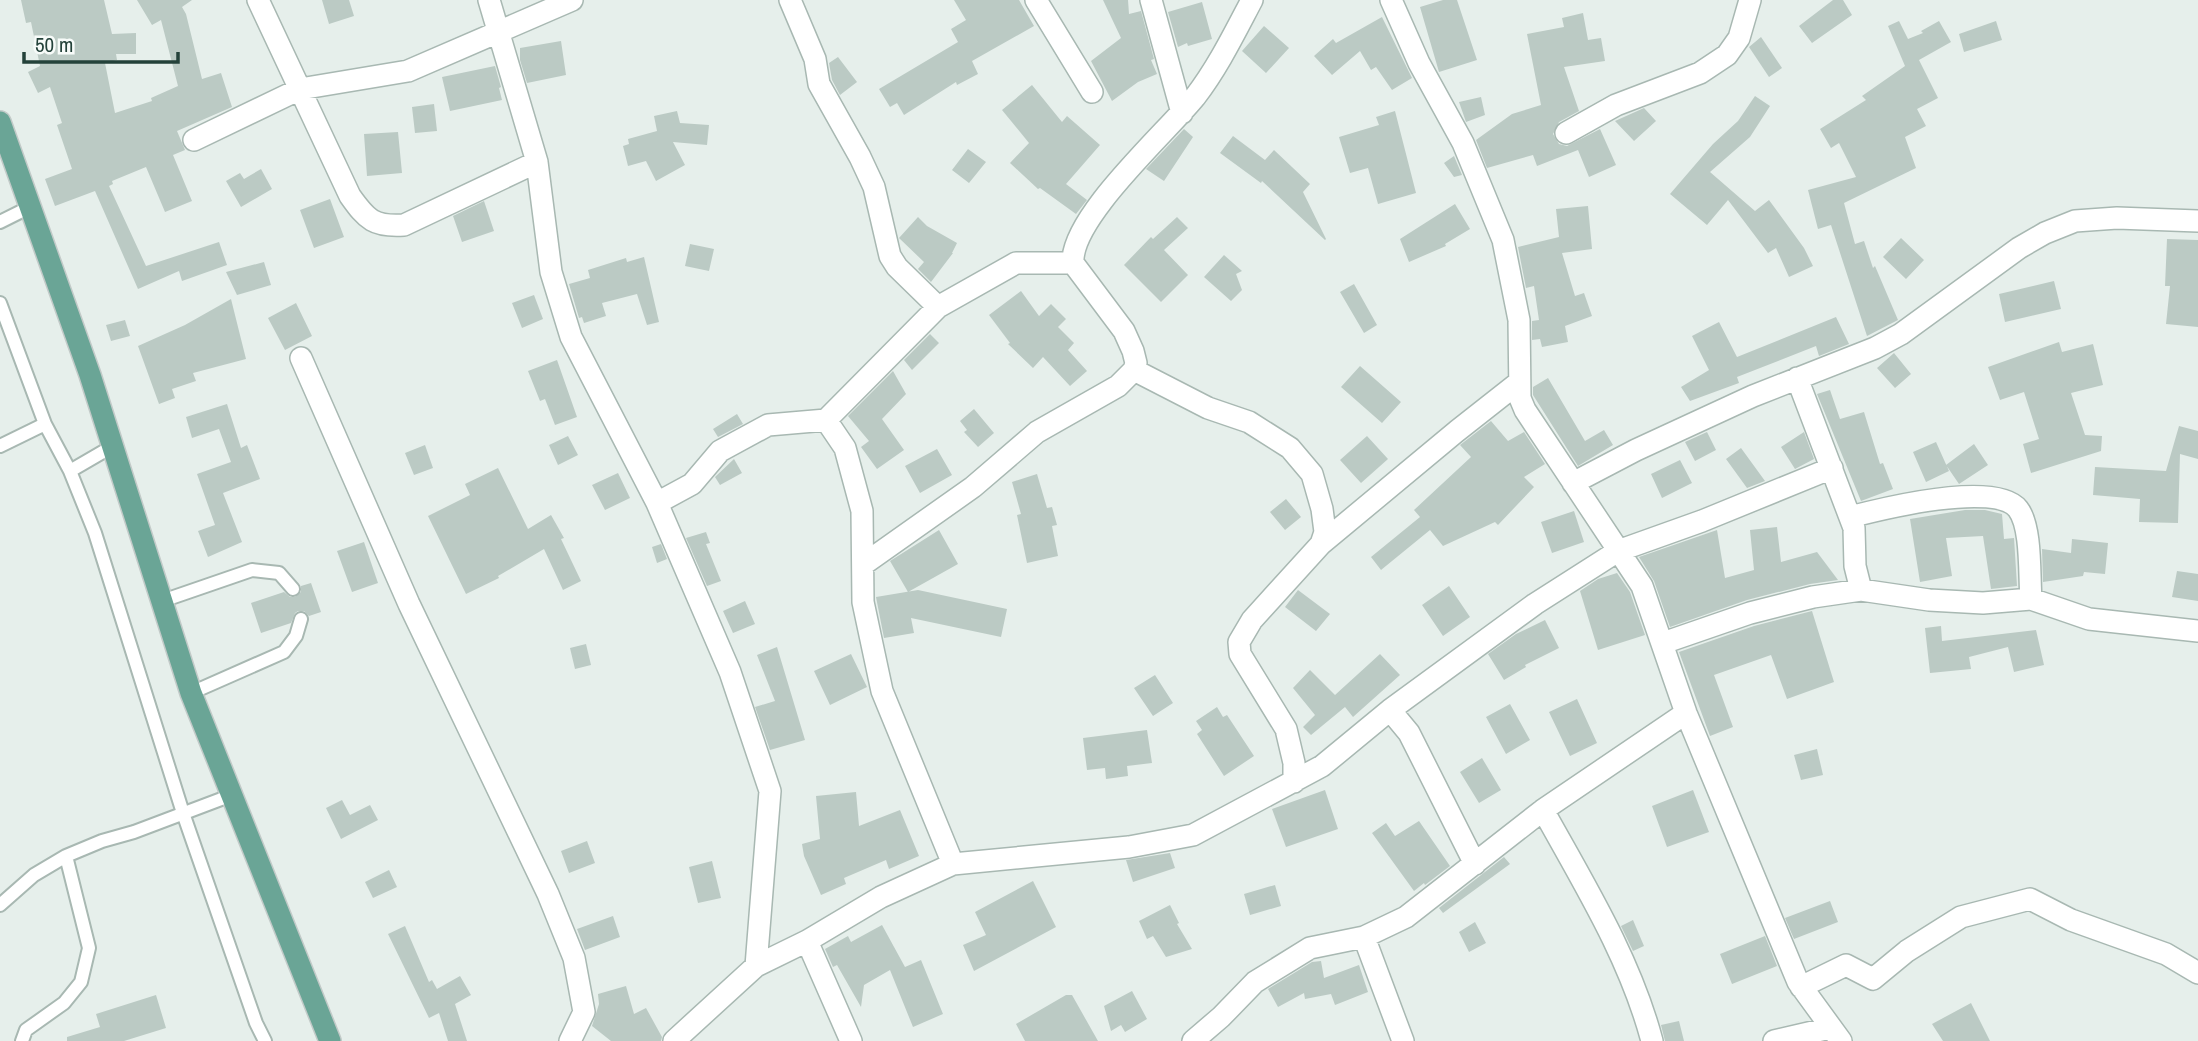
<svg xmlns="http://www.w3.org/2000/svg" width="2198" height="1041" font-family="'Archivo Narrow',sans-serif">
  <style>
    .building { fill: #bbcac4 }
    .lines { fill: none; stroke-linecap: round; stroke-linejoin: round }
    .service-casing { stroke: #a8b8b2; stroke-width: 16 }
    .minor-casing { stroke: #a8b8b2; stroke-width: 24 }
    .primary-casing { stroke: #c2cac8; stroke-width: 24 }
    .service { stroke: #fff; stroke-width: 12 }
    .minor { stroke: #fff; stroke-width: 21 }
    .primary { stroke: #6aa596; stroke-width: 21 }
  </style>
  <rect width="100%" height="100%" fill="#e6efeb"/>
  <path class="building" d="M21,0H104L112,34L136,33V54H116L117,60L105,63L115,113L152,101L151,98L178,86L161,20L152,25L137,0H192L182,7L186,14L202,79L221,73L232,107L177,131L185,150L173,155L192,201L165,212L146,167L112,181L113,184L109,186L146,266L219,242L227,265L182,281L179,271L138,289L95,191L55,206L45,179L72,169L57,125L62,123L50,87L38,93L28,72L40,66L31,22L26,23Z
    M322,0H349L354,16L329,24Z
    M954,0H1019L1034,26L972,61L978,74L957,85L956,82L904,115L897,103L890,107L879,89L958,42L951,29L966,20Z
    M1103,0H1128L1129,14L1141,11L1154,59L1151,60L1157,74L1138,82L1112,101L1091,61L1121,38Z
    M1443,0H1457L1477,60L1439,72L1420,7Z
    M1833,0H1843L1852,15L1812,43L1799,26Z
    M1202,2L1212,39L1188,46L1187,43L1178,47L1168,12Z
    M1583,13L1588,40L1601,38L1605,61L1564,67L1579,111L1559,122L1553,134L1559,144L1567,146L1600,129L1616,165L1589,177L1578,150L1537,166L1533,155L1487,168L1476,140L1512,114L1541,105L1527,34L1564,27L1562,18Z
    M1382,17L1412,78L1392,90L1376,67L1371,70L1360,51L1332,75L1314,56L1333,39L1336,43Z
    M1899,21L1908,39L1923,33L1921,31L1939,21L1951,42L1919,60L1938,98L1917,109L1926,126L1905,137L1916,168L1844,203L1855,244L1864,241L1873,268L1875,266L1898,320L1867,336L1831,225L1818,229L1808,190L1856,177L1839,143L1831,148L1820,129L1866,100L1862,96L1905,66L1888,26Z
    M1996,21L2002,40L1964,52L1959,34Z
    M1264,26L1289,48L1266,73L1242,51Z
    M1761,37L1782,68L1769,77L1749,47Z
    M561,41L566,75L527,83L520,60V48Z
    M838,57L857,82L840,95L832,80L829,63Z
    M495,66L501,87L499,88L502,100L450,111L442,77Z
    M1032,85L1062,122L1067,116L1100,145L1066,184L1087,200L1076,214L1040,188L1038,189L1010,163L1029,143L1002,110Z
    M1755,96L1770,106L1750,137L1710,172L1755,211L1769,200L1804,248L1813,266L1789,277L1776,248L1768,253L1728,200L1707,225L1670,194L1713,144L1738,121Z
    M1481,97L1485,115L1466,122L1459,102Z
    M434,104L437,131L415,133L412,107Z
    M1644,108L1656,121L1634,141L1615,121Z
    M677,111L680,123L709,125L707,145L673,142L685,165L656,181L646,161L628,166L623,146L629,144L628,139L657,131L654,116Z
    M1395,111L1416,193L1378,204L1368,168L1350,173L1339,137L1379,125L1376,117Z
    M1184,129L1193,137L1164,181L1146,169Z
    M398,132L402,173L367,176L364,134Z
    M1233,136L1265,160L1274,150L1310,184L1303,192L1326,239L1325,240L1262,181L1261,183L1220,153Z
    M968,149L986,162L969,183L952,170Z
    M1454,156L1462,175L1454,177L1444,163Z
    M261,169L272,189L241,207L226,181L240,173L244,179Z
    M330,199L344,237L314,248L300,210Z
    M484,201L494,231L462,242L453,216Z
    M1455,204L1470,229L1445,244L1446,246L1409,262L1400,239Z
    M1588,206L1592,249L1562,253L1575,296L1584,293L1592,316L1565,326L1568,342L1542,347L1540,339L1532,340V321L1539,320L1534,286L1526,288L1518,247L1559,237L1556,209Z
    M918,217L927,226L957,243L952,253H953L931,282L918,269L924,262L899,238Z
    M1177,217L1188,228L1164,250L1188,275L1161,302L1124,265L1151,237L1153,239Z
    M1901,238L1924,260L1906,279L1883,257Z
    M2167,239L2198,240V327L2166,324L2170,286H2165Z
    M690,244L714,249L709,271L685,266Z
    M1224,255L1242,271L1236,274L1242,290L1231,301L1204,277Z
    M644,257L659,322L647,325L637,294L602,303L606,316L584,323L582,317L579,318L569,284L590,278L588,270L626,258L627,262Z
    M264,262L271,285L237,295L226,272Z
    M2054,281L2061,309L2005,322L1999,294Z
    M1354,284L1377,325L1364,333L1340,292Z
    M1021,291L1039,316L1051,304L1066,319L1058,327L1074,343L1068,350L1087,371L1070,386L1043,357L1033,368L1008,344L1010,343L989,315Z
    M534,295L543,319L522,328L512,303Z
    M231,299L246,359L193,373L196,381L172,389L175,398L159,404L138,346L185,325Z
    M296,303L312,336L285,350L268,318Z
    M1836,317L1849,344L1819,356L1816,346L1737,377L1739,383L1690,401L1681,387L1709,370L1692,336L1719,322L1737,357Z
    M125,320L130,336L111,341L106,325Z
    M930,334L939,343L912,370L904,360Z
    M2059,342L2062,352L2093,344L2103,385L2071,393L2085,435L2102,436L2101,451L2031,473L2023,444L2039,439L2024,392L2000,400L1988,367Z
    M1894,353L1911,374L1895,388L1877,368Z
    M557,360L577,417L555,425L545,399L540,401L528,371Z
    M1360,366L1401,402L1382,423L1341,387Z
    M893,371L906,394L882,419L904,450L877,469L861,447L869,441L848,416Z
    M1548,378L1585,441L1604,430L1613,445L1578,466L1533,395V387Z
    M1830,390L1840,419L1864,412L1880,464L1883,463L1893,489L1861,501L1817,394Z
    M227,404L241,448L247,445L260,479L223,493L242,542L208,557L198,531L215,525L197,474L231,462L219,429L192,438L186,417Z
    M974,409L994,433L978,447L964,432L967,430L960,421Z
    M737,414L743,424L718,437L713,429Z
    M1491,421L1508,441L1524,432L1545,464L1524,477L1534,487L1498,525L1495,522L1443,546L1430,530L1381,570L1371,557L1420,517L1414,510L1471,457L1460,445Z
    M2179,426L2198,431V459L2180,454L2178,523L2139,522L2140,499L2093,495L2095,467L2166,471Z
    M1707,432L1716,450L1695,461L1685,442Z
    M1804,432L1814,459L1795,469L1781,447Z
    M568,436L578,455L558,465L549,445Z
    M1367,436L1388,459L1361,483L1340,460Z
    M1936,442L1949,471L1926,482L1913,452Z
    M1974,444L1988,465L1959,484L1946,465Z
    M425,445L433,468L414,475L405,453Z
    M1741,448L1765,481L1747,488L1726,459Z
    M937,449L952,475L920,493L905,466Z
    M734,459L742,473L720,485L715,477Z
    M1680,460L1692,483L1662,498L1651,474Z
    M498,468L528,529L551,515L564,538L561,539L581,581L563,590L544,549L498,576L499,578L466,594L428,516L470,495L465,484Z
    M618,473L630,498L605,510L592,485Z
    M1037,474L1047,508L1052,507L1057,525L1052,526L1058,556L1027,563L1017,515L1021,514L1012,482Z
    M1286,499L1301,517L1285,530L1270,512Z
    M1965,510H1985L2002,514L2004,539L2014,538L2017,586L1991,589L1983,536L1946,538L1952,576L1920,582L1910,519Z
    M1574,511L1584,542L1552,553L1541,522Z
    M1777,527L1781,562L1817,552L1838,580L1810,584L1747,600L1670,627L1654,581L1639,557L1717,530L1725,578L1754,570L1750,530Z
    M939,530L958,564L908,592L890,561Z
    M706,532L710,543L706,544L721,581L707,586L686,538Z
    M2072,539L2108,543L2105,574L2084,572L2083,576L2043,582L2042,549L2071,553Z
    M364,542L378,583L352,592L337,551Z
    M661,544L667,559L657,563L652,547Z
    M2177,571L2198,574V601L2172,597Z
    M1617,573L1630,592L1645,635L1598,650L1580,591L1598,579Z
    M311,583L321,612L309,616L304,611H298L295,613L291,623L261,633L251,603L284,592L290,597H295L301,592V586Z
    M1449,586L1470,617L1443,636L1422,605Z
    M918,590L1007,609L1001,637L911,618L914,633L884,638L876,597Z
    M1298,590L1330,614L1316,631L1285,607Z
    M745,601L755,624L733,633L723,611Z
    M1812,611L1834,682L1787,699L1771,655L1714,675L1733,727L1710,736L1679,652L1754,626Z
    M1545,620L1559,648L1525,665L1526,667L1504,680L1488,654L1516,634Z
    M1941,626L1942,641L2036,630L2044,665L2014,672L2008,647L1969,657L1971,669L1930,673L1925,628Z
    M586,644L591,665L575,669L570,648Z
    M777,647L805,740L770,750L755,707L775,701L757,655Z
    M851,654L867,687L830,705L814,671Z
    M1380,654L1400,675L1353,717L1345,707L1311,735L1303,727L1315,715L1293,688L1310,670L1335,695Z
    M1155,675L1173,703L1153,716L1134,688Z
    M1577,699L1597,743L1570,756L1549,712Z
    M1510,704L1530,740L1506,754L1486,717Z
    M1217,707L1223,717L1227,715L1254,756L1224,776L1197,734L1202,730L1196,721Z
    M1147,730L1152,763L1127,766L1128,776L1106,779L1105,768L1087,770L1083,738Z
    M1817,749L1823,775L1801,780L1794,755Z
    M1482,758L1501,790L1479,803L1460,772Z
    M1325,790L1338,829L1286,847L1272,809Z
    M1693,790L1709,832L1667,847L1652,806Z
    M856,792L859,826L900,810L919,856L889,869L886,860L844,878L846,884L821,895L804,856L802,844L820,839L816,796Z
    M342,800L350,815L370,805L378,820L341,839L326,808Z
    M1419,821L1450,866L1425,885L1424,883L1414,891L1372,833L1386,823L1395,836Z
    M587,841L595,863L569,873L561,851Z
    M1170,853L1175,868L1133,882L1126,860Z
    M1504,857L1510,864L1443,913L1439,908Z
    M712,861L721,898L698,903L689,867Z
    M389,870L397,887L373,898L365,882Z
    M1033,881L1056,927L974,971L963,945L986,935L975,912Z
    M1275,885L1281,906L1250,915L1244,894Z
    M1830,901L1838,922L1794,939L1785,918Z
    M1170,905L1179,923L1177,924L1192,949L1166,957L1153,936L1147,939L1139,921Z
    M613,916L620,937L585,950L577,929Z
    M1633,920L1644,946L1633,951L1621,926Z
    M1475,922L1486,943L1469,952L1459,932Z
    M882,925L905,967L921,960L943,1014L913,1027L890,970L864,985L861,1007L837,965L833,967L825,949L848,936L851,942Z
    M405,926L429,982L432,980L437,989L460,976L471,995L455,1004L467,1041H448L439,1013L429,1018L388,934Z
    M1765,936L1777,966L1732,984L1720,954Z
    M1321,961L1324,978L1359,965L1368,992L1335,1005L1331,994L1305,999L1304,993L1278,1007L1268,989L1312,962Z
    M626,986L634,1014L646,1008L662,1037L661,1041H611L592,1026L599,1004L598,994Z
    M1132,991L1147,1019L1125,1032L1121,1025L1111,1031L1104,1006Z
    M156,995L166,1028L124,1041H67V1037L100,1027L96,1014Z
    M1066,995H1072L1098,1041H1025L1016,1024Z
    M1971,1003L1990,1041H1943L1932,1024Z
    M1679,1021L1684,1041H1665L1661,1025Z"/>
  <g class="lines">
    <g class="service-casing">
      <path id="service" d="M0,222L30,207
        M0,303L45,424L70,471L95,533L183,813L256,1023L265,1041
        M0,446L45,424
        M70,471L113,446
        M162,601L252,570L279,573L293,589
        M191,693L284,652L296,636L301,619
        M0,905L34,875L66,856L102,841L134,832L232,795
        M22,1041L26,1030L64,1003L81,982L89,948L66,856"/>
    </g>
    <g class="minor-casing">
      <path id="minor" d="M258,0L350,196C367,220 374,227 404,225L537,162
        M489,0L537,162L551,272L571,337L657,503L730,672L770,791L756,966
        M790,0L815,59L819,84L860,157L874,187L890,256L897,267L938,307
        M1036,0L1092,92
        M1151,0L1182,113
        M1391,0L1419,63L1463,143L1503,240L1519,320L1520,398L1525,410L1642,586L1686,713L1798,982L1841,1041
        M1566,133L1616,105L1700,73L1727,55L1739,38L1750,0
        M194,140L300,89L408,71L572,0
        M301,358L409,604L548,894L574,958L584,1012L570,1041
        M1134,370L1208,408L1249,422L1290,448L1312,474L1322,509L1325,532L1321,544L1252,620L1239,642L1240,654L1286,729L1294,763V782
        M1797,378L1854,528L1855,566L1861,590
        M826,420L845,448L862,511L863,602L882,691L953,864
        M1573,483L1636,450L1753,396L1875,348L1901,334L2019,248L2045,233L2075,221L2117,218L2198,221
        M657,503L692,484L720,451L768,425L826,420L938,307L1016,263H1073
        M1850,517C1881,509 1996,480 2018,509C2032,527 2029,576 2031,599
        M1321,544L1457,431L1518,383
        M864,564L973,487L1037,432L1118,386L1134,370L1136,363L1133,351L1124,331L1073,263C1070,218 1166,133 1195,97C1218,67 1234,34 1252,0
        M1663,643L1750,613L1813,597L1861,590L1929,600L1983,603L2031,599L2089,619L2198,631
        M1390,710L1409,733L1475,864
        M1543,810C1584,884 1630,958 1652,1041
        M1364,937L1403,1041
        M807,941L851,1041
        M1801,987L1846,965L1873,979L1907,951L1961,917L2030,899L2071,920L2166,954L2198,973
        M674,1041L756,966L807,941L881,897L953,864L1129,847L1193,835L1322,766L1390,710L1535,604L1618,551L1702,521L1832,468
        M1193,1041L1221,1017L1255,982L1310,948L1364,937L1406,917L1543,810L1686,713
        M1774,1041L1830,1028"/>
    </g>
    <g class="primary-casing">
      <path id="primary" d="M0,122L90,375L191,693L330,1041"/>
    </g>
    <use href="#service" class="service"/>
    <use href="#minor" class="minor"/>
    <use href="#primary" class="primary"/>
  </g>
  <path d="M24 52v10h154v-10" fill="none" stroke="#24423a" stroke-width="3.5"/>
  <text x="35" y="52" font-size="21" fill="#24423a" stroke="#f7fbf9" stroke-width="5" paint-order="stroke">50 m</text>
</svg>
